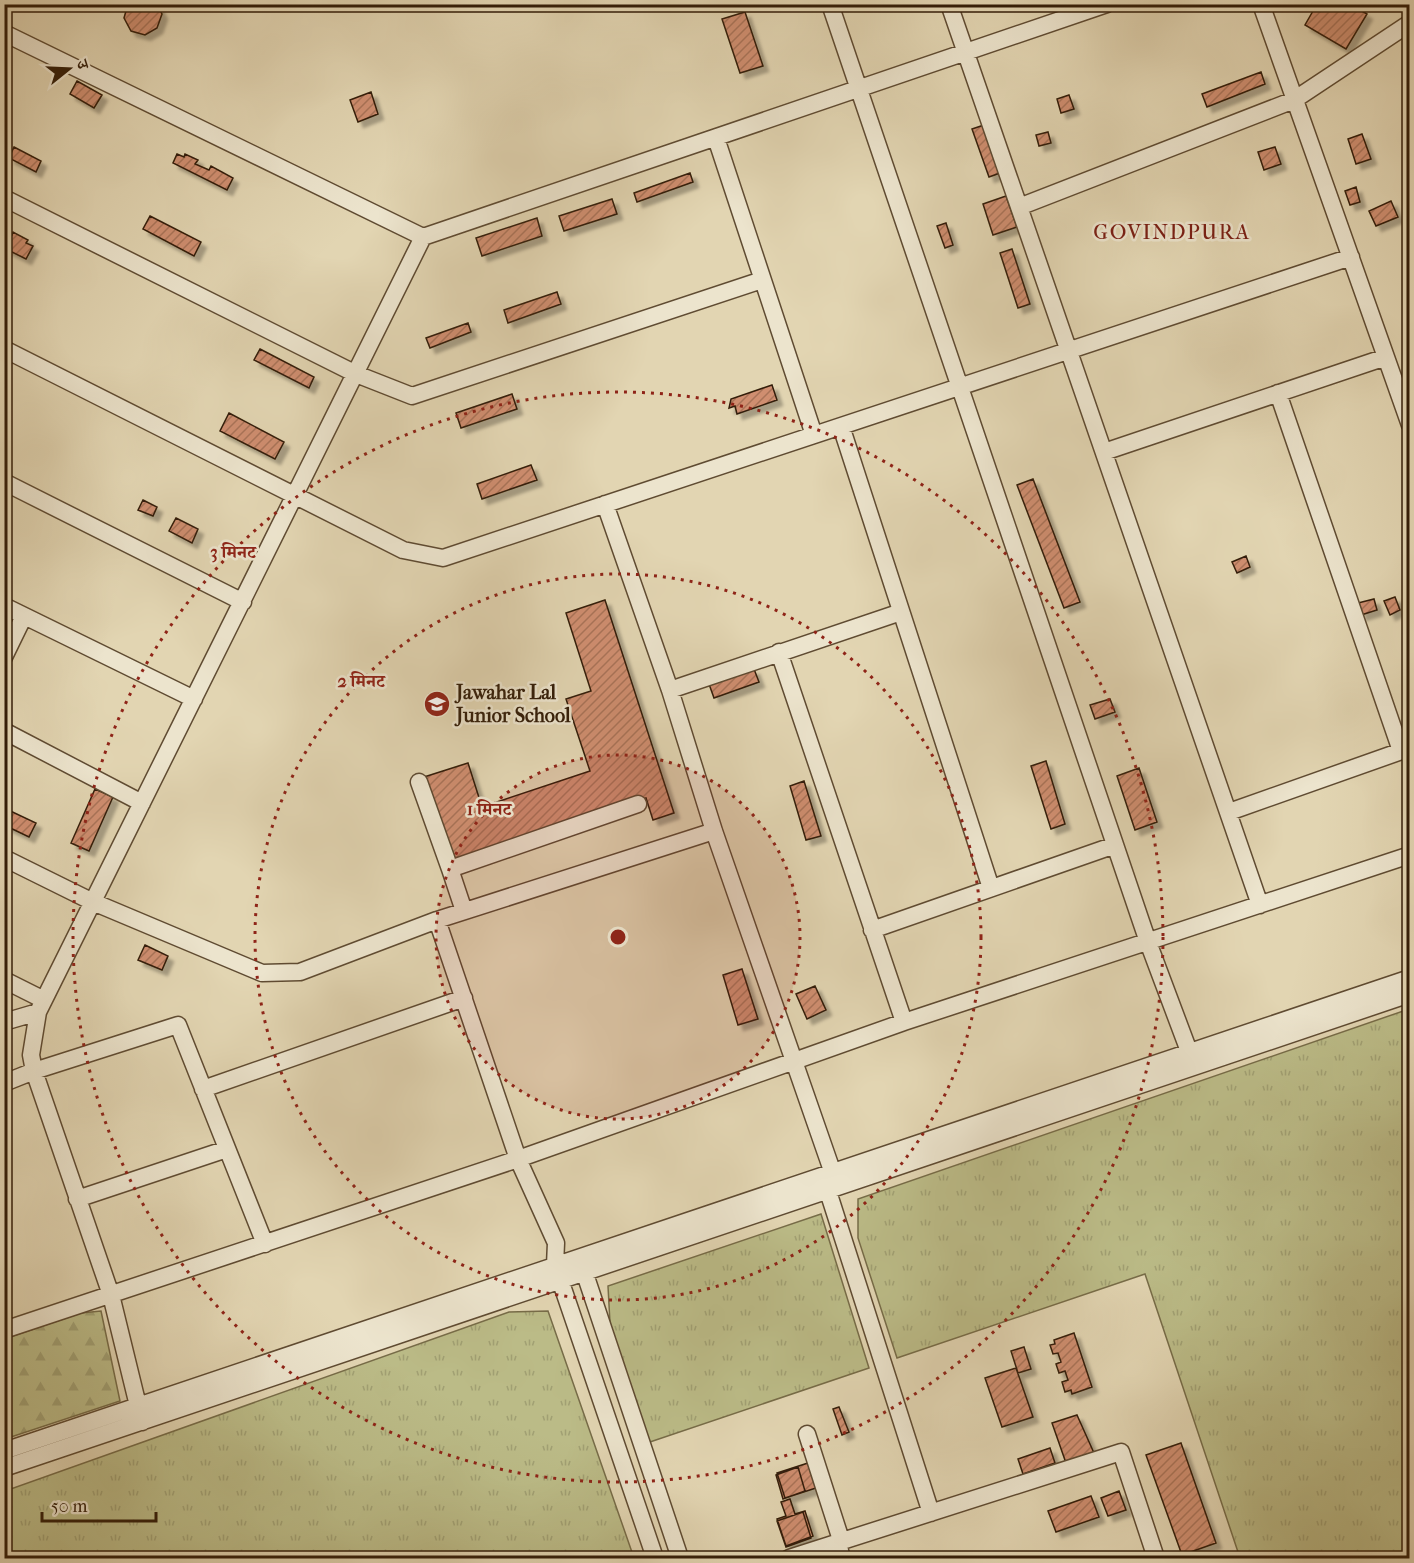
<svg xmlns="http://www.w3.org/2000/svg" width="1414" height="1563" font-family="'IM FELL French Canon','Noto Serif Devanagari',serif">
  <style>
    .grass { fill: url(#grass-tufts); stroke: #776c48; stroke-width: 1.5 }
    .forest { fill: url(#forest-firs); stroke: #776c48; stroke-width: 1.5 }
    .building { fill: url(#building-hatch); stroke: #331d08; stroke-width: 1.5; filter: url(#shadow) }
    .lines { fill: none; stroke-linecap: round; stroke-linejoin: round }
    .minor-casing { stroke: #5f4b32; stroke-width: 19 }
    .minor { stroke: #ece4cd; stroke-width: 16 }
    .ring { fill: none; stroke: #8f2418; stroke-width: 3; stroke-dasharray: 3 6 }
    .labels { text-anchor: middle; stroke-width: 5; stroke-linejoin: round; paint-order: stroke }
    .poi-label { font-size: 20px; font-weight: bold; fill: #331d08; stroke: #ece4cd; text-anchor: start }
    .neighbourhood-label { font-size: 21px; letter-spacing: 1.5px; fill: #7a1f14; stroke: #ece4cd }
    .centre { fill: #8f2418; stroke: #ece4cd; stroke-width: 3 }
    .ring-label { font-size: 18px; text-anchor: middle; font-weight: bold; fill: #8f2418; stroke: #ece4cd; stroke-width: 5; stroke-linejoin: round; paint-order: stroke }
  </style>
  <defs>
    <pattern id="grass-tufts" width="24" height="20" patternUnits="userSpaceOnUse" patternTransform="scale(1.5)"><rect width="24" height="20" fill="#bbbb87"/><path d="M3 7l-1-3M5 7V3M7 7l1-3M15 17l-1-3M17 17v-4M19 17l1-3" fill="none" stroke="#a1a073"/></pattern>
    <pattern id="forest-firs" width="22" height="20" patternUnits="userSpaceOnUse" patternTransform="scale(1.5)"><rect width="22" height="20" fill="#bbbb87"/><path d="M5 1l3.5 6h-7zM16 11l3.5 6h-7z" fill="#a1a073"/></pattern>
    <pattern id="building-hatch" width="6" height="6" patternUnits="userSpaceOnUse" patternTransform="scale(1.5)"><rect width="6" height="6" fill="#cf8e6f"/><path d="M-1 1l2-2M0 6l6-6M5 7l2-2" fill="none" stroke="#a97359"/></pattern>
    <filter id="shadow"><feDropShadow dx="5.5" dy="5.5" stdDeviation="1.5" flood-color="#0004"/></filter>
  </defs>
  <rect width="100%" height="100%" fill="#e2d5b2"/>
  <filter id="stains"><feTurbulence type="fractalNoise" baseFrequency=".00333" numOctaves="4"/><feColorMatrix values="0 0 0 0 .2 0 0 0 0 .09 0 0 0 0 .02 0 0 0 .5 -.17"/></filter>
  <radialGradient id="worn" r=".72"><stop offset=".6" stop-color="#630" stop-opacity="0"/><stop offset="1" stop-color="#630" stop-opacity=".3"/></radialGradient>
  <path class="grass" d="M1409,1009V1558H1240L1145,1274L897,1358L858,1238V1199Z
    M821,1214L869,1368L644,1444L610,1323L608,1286Z
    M548,1311L634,1558H5V1491L509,1312Z"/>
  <path class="forest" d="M101,1311L120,1401L5,1439L4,1339L81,1313Z"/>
  <path class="building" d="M128,4H157L162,14L157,28L145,35L131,31L124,18Z
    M1317,4H1350L1367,14L1346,49L1305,25Z
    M745,12L763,66L740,73L722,19Z
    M1261,72L1265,84L1207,107L1202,94Z
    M77,81L102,95L94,108L70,94Z
    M371,92L378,114L358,122L350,100Z
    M1069,95L1074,109L1061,113L1057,99Z
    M984,125L1000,173L989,177L972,129Z
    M1048,132L1051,143L1039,146L1036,135Z
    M1362,134L1371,159L1356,164L1348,139Z
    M14,147L41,161L36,172L9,158Z
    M1275,147L1281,164L1264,170L1258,152Z
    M177,154L184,157L185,154L198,160L195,164L209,170L211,166L233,178L227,190L173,163Z
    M690,173L693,182L637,202L634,193Z
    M1356,187L1360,202L1350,205L1345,191Z
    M1006,196L1017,227L993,235L983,204Z
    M612,199L617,214L564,231L559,216Z
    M1391,201L1398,217L1376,226L1369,211Z
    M150,216L201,242L194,256L143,229Z
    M537,218L542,236L482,256L476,238Z
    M946,223L953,245L945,248L937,226Z
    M4,231L12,235L13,232L28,240L26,243L33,246L26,259L4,248Z
    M1012,249L1030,304L1018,308L1000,253Z
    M557,292L561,304L508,323L504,310Z
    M468,323L471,332L430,348L426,338Z
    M260,349L314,377L309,388L254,360Z
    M772,385L777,400L737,414L735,406L729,408L731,399Z
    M512,394L517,409L461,428L456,413Z
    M229,413L284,442L275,459L220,431Z
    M531,465L537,480L482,499L477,484Z
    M1033,479L1080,602L1064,608L1017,485Z
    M143,500L157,507L153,516L138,510Z
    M176,518L198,529L192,543L169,531Z
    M1246,556L1250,567L1237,573L1232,562Z
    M1395,597L1400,610L1390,615L1384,601Z
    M1374,599L1377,610L1361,615L1358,603Z
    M605,600L674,813L653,820L646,798L453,865L424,777L468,763L482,807L590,771L566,699L591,691L566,613Z
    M754,669L759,682L714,698L709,684Z
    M1110,699L1115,712L1095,719L1090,705Z
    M1046,761L1065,824L1051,829L1031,766Z
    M1139,768L1157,822L1135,830L1117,776Z
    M804,781L821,836L806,840L790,786Z
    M95,789L113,797L89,851L71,843Z
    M4,808L36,823L29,837L4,825Z
    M145,945L168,956L162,970L138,960Z
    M742,969L758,1019L738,1025L723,975Z
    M815,986L826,1010L807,1019L796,994Z
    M1074,1333L1092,1387L1072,1394L1071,1390L1065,1392L1062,1382L1068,1380L1065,1371L1059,1373L1056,1364L1061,1362L1058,1353L1053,1354L1050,1345L1055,1344L1054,1340Z
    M1024,1347L1031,1369L1018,1373L1011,1351Z
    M1016,1368L1033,1417L1002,1427L985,1378Z
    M839,1407L849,1432L842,1435L833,1409Z
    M1077,1415L1094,1453L1066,1463L1052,1423Z
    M1181,1443L1216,1543L1182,1555L1146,1455Z
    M1050,1448L1055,1463L1023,1474L1018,1459Z
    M808,1463L816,1488L785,1498L777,1473Z
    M798,1467L805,1491L783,1499L776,1475Z
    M1119,1491L1126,1510L1108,1516L1101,1498Z
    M1091,1496L1099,1517L1056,1532L1048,1511Z
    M790,1499L795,1514L805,1511L813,1536L786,1546L777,1519L786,1516L781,1502Z
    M803,1512L811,1538L786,1547L777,1521Z"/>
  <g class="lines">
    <g class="minor-casing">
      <path id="minor" d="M830,4L1148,942L1193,1062
        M949,4L1260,905
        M1261,4L1410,425
        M4,33L423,237
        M716,138L814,435
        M4,198L356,374L412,396L762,280
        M1019,207L1294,100L1410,23
        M4,349L403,550L443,558L1351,257
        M1278,393L1401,751
        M841,426L991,888
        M1104,452L1386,357
        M4,482L243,602
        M605,504L670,690L714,831L836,1182
        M4,606L194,699
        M779,652L904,1022
        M4,657L24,616
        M670,690L901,612
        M4,731L142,803
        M419,782L450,869
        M1229,812L1410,748
        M4,858L93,902L262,973L300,972L437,920L714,831
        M464,911L450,869L638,804
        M437,920L518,1159L556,1243L555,1265L655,1558
        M872,930L1115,845
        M4,980L44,1000
        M4,1022L38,1012
        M4,1083L34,1071L178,1025L265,1244
        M203,1089L464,998
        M825,1182L931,1513
        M77,1199L227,1149
        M582,1265L680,1558
        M4,1330L518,1159L904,1022L1410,855
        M142,1422L111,1295L34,1071L31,1055L38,1012L423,237L1107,4
        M807,1434L842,1543
        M4,1451L1410,978
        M4,1468L1410,994
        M838,1544L842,1558
        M789,1558L1121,1452L1156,1558"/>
    </g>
    <use href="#minor" class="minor"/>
  </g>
  <circle cx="618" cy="937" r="182" fill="#8f2418" fill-opacity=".12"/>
  <g class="ring">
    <circle cx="618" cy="937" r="182"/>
    <circle cx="618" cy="937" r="363"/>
    <circle cx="618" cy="937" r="545"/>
  </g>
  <defs>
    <g id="school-disc" transform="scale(1.35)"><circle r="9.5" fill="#8f2418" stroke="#ece4cd"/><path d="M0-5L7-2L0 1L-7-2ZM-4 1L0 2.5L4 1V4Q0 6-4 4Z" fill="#fff"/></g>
  </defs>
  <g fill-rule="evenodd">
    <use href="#school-disc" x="437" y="704"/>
  </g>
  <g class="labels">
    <g class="poi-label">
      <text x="456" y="699">Jawahar Lal<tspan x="456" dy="23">Junior School</tspan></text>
    </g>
    <g class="neighbourhood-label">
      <text x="1172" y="239">GOVINDPURA</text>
    </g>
  </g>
  <circle cx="618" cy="937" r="9" class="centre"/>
  <g class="ring-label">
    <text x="233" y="558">3 मिनट</text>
    <text x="361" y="687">2 मिनट</text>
    <text x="489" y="815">1 मिनट</text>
  </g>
  <rect width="1414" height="1563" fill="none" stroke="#e2d5b2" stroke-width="24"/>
  <rect x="6" y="6" width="1402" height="1551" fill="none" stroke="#331d08" stroke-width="3"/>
  <rect x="12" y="12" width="1390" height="1539" fill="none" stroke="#331d08" stroke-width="1.5"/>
  <g transform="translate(69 69) rotate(72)" stroke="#ece4cd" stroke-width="4.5" paint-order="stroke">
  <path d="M0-4.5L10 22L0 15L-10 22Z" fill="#331d08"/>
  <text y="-9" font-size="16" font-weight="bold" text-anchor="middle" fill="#331d08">उ</text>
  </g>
  <path d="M42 1512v9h114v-9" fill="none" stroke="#331d08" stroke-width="3"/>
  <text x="51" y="1512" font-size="18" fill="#331d08" stroke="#ece4cd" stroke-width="4.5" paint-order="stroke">50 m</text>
  <rect width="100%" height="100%" filter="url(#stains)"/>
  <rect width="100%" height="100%" fill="url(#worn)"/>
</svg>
